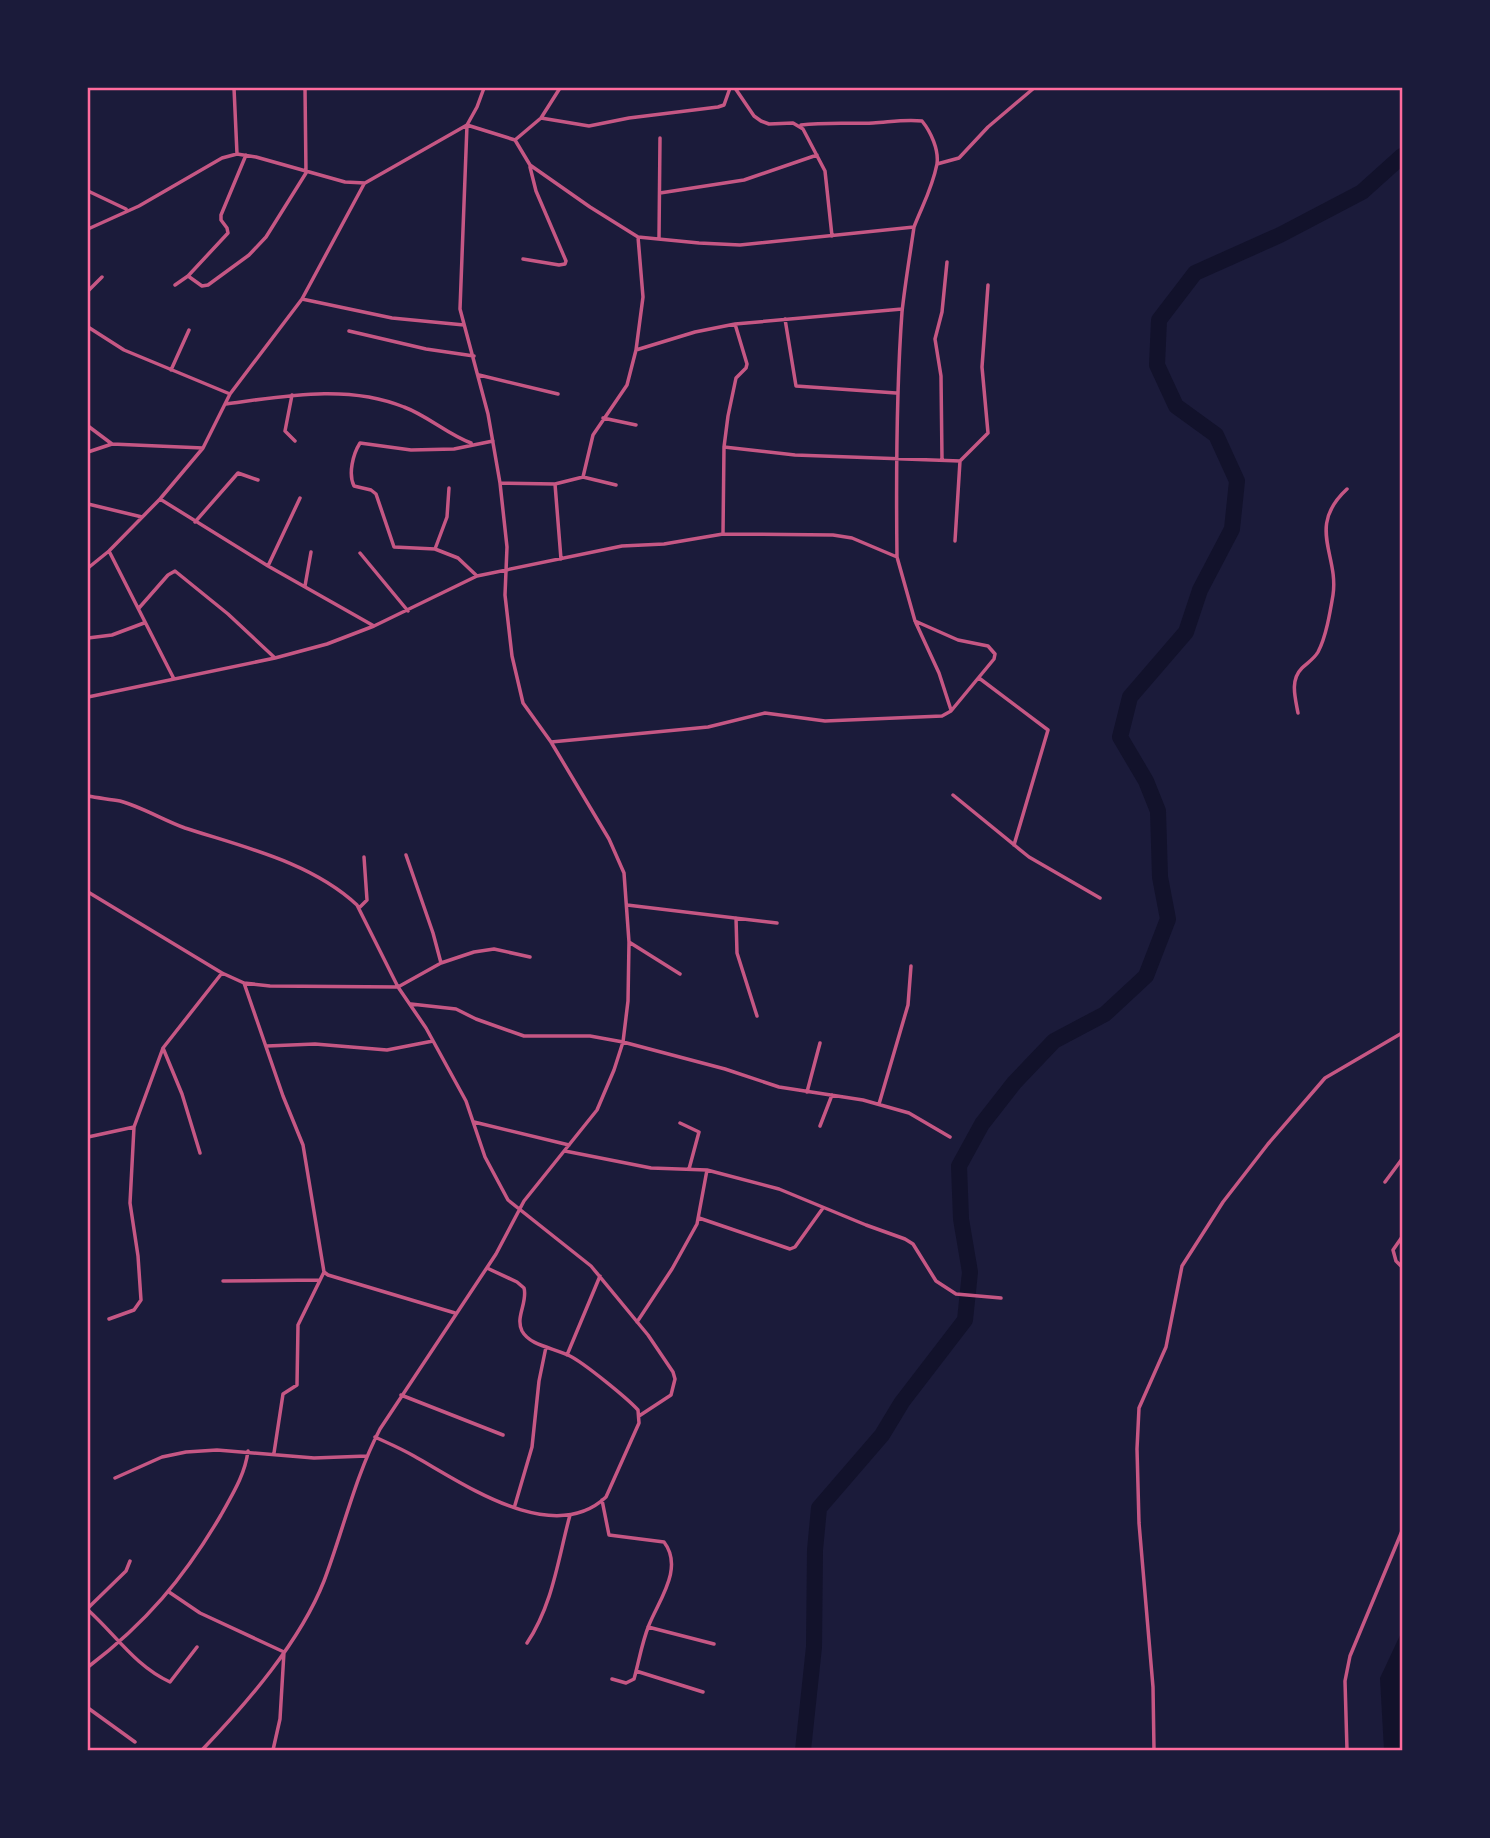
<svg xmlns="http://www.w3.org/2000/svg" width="1490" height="1838" font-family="'Varela Round',sans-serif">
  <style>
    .water { fill: #12122b }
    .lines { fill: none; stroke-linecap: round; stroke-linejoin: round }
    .river { stroke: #12122b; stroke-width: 16 }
    .minor { stroke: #c65784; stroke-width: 3.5 }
    .neatline { fill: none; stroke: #ff6b9d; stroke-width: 2.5 }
  </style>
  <rect width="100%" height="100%" fill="#1b1b3a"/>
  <path class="water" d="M1402,1631V1750H1384L1380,1678Z"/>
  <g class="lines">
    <path class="river" d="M803,1750L814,1647L815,1550L819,1508L882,1435L902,1402L965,1320L970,1272L961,1219L959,1166L982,1124L1014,1083L1054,1041L1105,1014L1146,976L1168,919L1160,877L1158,811L1146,781L1120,737L1130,697L1186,632L1200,590L1232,529L1237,481L1216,435L1176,406L1157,365L1159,320L1195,273L1280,235L1362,192L1402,156"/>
    <path class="minor" d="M234,88L237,154
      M735,88L754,116L761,121L769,124L793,123L803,129L825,171L832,236
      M541,118L589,126L629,118L718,107L724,105L730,88
      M801,125C825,122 848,124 873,123C890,122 905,119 922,121C931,132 939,150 937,164
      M88,191L126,209
      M660,193L744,180L817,155
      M914,227C923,204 932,189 937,164L959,158L988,127L1034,88
      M88,229L139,206L222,158L237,154L256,157L345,182L365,183L467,125L515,140L541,118L560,88
      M638,237L643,297L636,350L695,332L735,324L902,309
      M659,238L660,138
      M523,259L559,265L565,264L566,261L536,191L530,167
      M188,276L202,286L208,285L249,255L266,237L306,173L305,88
      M175,285L188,276L228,233L227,228L221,220V215L246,155
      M88,291L102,277
      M302,299L392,318L464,325
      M785,319L796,386L896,393
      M88,327L124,350L230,394
      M349,331L426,349L474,356
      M171,370L189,330
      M479,375L558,394
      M292,395L285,431L295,441
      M226,404C285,396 348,384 404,407C428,416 447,434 471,443
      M603,418L636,425
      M88,426L112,444L203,448
      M724,447L795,455L960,461L955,541
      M88,452L112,444
      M942,459L941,376L935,339L942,312L947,262
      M960,461L988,433L982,367L988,285
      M583,477L616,485
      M500,483L555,484L583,477L593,435L627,385L636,350
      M555,484L561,559
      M160,499L268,566L374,626
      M88,504L142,517
      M195,522L238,473L258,480
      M723,534L724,447L728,416L736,378L746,368L747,364L735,324
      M435,549L447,517L449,488
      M109,551L174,679
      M360,553L408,611
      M897,557L915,621L939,673L951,710
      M268,566L300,498
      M88,568L109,551L160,499L203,448L230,394L302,299L364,184
      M477,576L458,558L435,549L394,547L376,494L371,490L354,486C348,474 353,454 360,443L411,450L454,449L493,441
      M305,586L311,552
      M139,608L168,575L175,571L228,614L275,658
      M88,638L112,635L144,623
      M979,678L1048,730L1014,845
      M88,697L275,658L327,644L374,626L477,576L622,546L664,544L723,534L833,535L852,538L897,557C896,475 896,394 902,312C905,284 910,255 914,227L740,245L699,243L638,237L590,207L530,165L515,140
      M1298,713C1295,697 1290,680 1302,668C1307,663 1314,659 1318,652C1326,637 1330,613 1333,595C1339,554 1306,527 1347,489
      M551,742L708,727L765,713L825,721L942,716L951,711L994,659L995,654L988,646L958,640L915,621
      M953,795L1029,857L1100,898
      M88,796C98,798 109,799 120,801C142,807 163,820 185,828C243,847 311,862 357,905L398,987L426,1028L466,1101L485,1157L508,1200L591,1266L648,1335L673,1372L675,1379L671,1395L639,1416
      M406,855L433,933L441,963
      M88,892L222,973L244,983L270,986L398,987L441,963L474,952L494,949L530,957
      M627,905L777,923
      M359,908L367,900L364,857
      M736,918L737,953L757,1016
      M629,942L680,974
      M244,983L283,1096L303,1145L324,1272L328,1275L455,1313
      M411,1004L456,1009L476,1019L524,1036H590L623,1042L725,1069L779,1087L863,1100L909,1113L950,1137
      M267,1046L315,1044L387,1050L433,1041
      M163,1048L182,1094L200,1153
      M807,1092L820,1043
      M879,1104L908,1005L911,966
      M474,1122L569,1145
      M680,1123L699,1132L689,1169
      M820,1126L832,1095
      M88,1137L134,1127
      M565,1151L651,1168L707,1170L779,1189L866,1225L905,1239L913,1244L936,1281L956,1294L1001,1298
      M1385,1182L1402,1159
      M699,1218L790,1249L795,1247L823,1208
      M1402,1237L1393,1250L1396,1261L1402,1267
      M223,1281L320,1280
      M109,1319L134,1310L141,1300L138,1256L130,1203L134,1127L163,1048L222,973
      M637,1322L672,1269L697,1224L707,1170
      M567,1355L600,1276
      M401,1395L503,1435
      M375,1437C388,1443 402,1449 414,1456C464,1484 553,1547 606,1497L639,1423L638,1410C627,1398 584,1363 570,1356C555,1348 530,1346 522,1331C515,1317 528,1302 524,1288L517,1282L487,1268
      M274,1453L283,1394L297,1385L298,1325L324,1272
      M115,1478L162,1457L186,1452L217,1450L314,1458L367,1456
      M602,1500L609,1535L664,1542C684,1568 659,1600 649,1625C642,1642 639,1661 634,1679L626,1683L612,1679
      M515,1505L532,1447L539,1381L546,1347
      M169,1592L200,1613L284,1652L280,1719L273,1750
      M88,1608L126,1571L130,1561
      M88,1610C115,1634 135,1666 170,1682L197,1647
      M648,1627L714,1644
      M527,1643C553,1604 558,1559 570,1515
      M88,1667C146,1623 184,1578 221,1515C232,1495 245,1475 248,1451
      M636,1671L703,1692
      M88,1708L135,1742
      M202,1750C247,1703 300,1642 324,1581C343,1531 355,1477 380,1429L496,1254L524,1201L597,1110L614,1070L623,1042L628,1001L629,942L624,873L609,839L551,742L523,703L512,656L505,595L507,547L500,483L488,414L460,309L467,125L477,107L484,88
      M1154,1750L1153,1687L1139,1523L1137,1449L1139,1408L1166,1347L1182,1266L1223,1202L1268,1144L1325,1078L1402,1033
      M1347,1750L1345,1681L1350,1656L1402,1531"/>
  </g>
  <rect width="1490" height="1838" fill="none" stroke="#1b1b3a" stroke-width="178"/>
  <rect x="89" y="89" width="1312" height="1660" class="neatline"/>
</svg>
